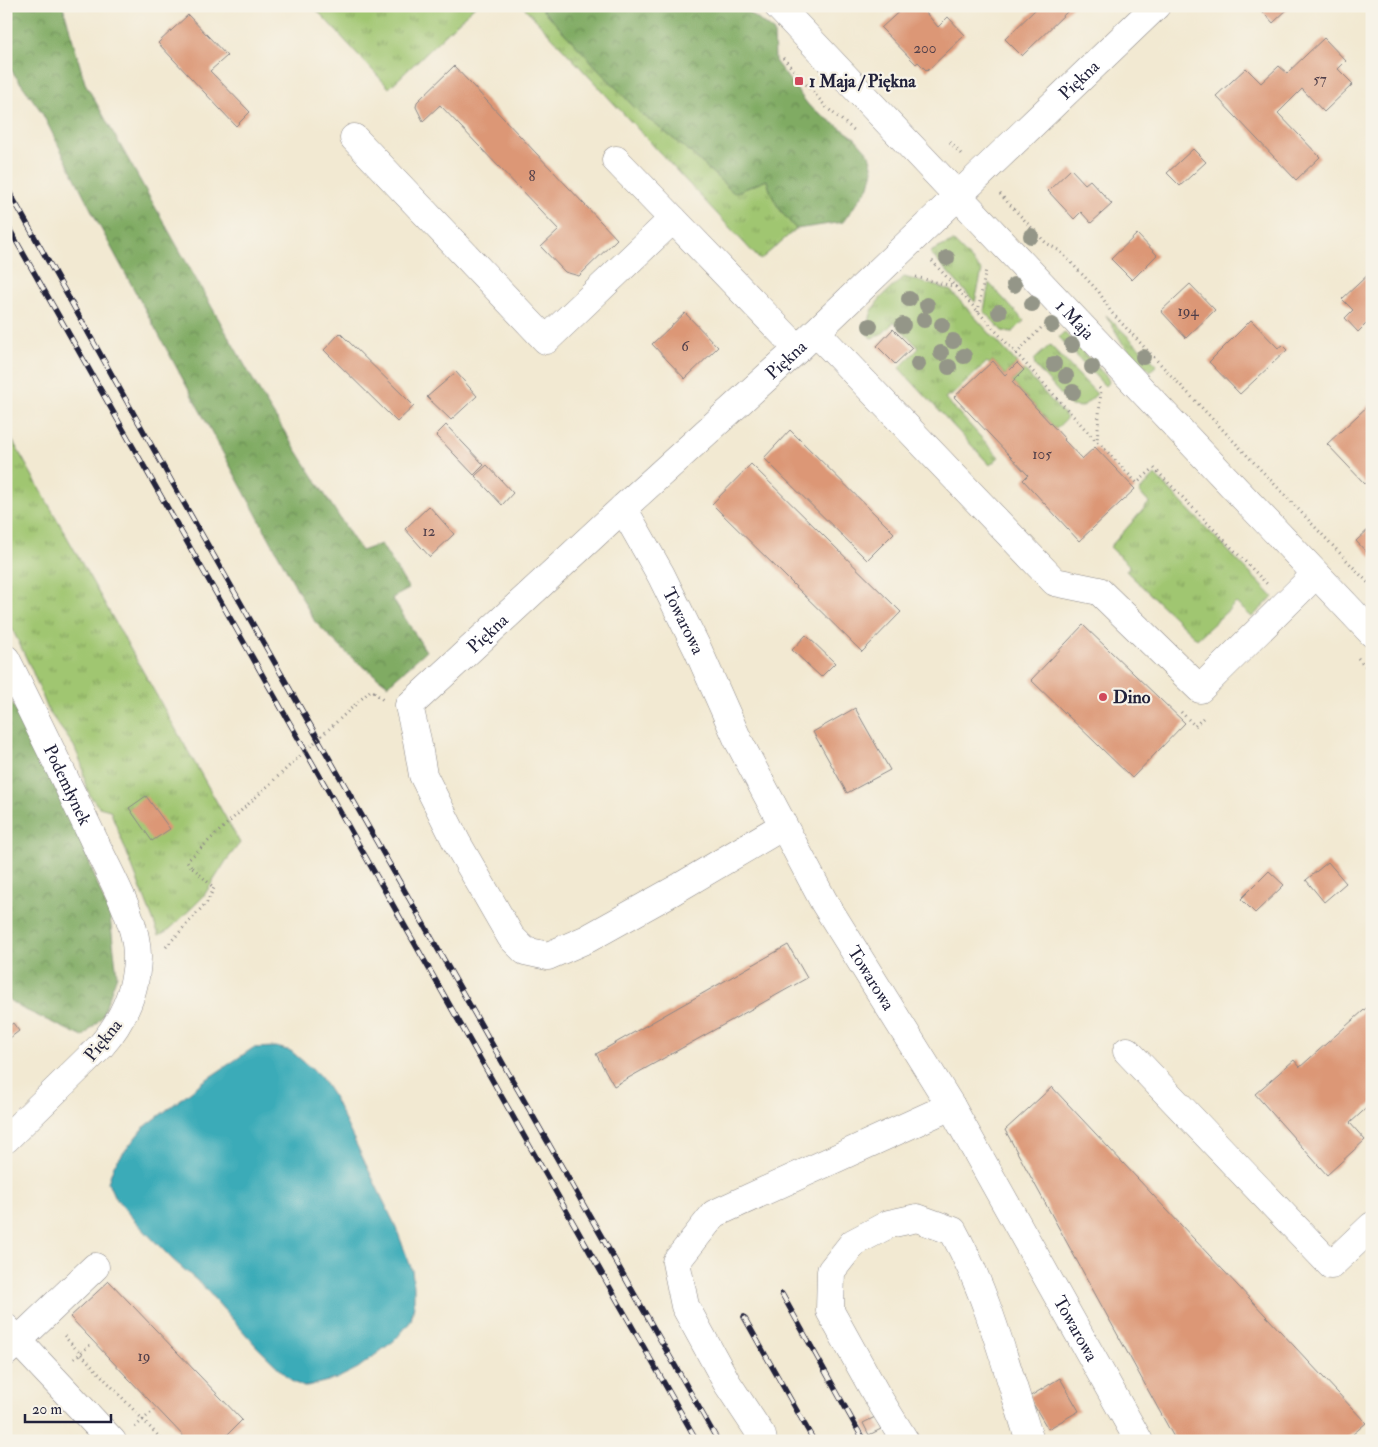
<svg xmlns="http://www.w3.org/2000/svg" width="1378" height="1447" font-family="'IM FELL Double Pica',serif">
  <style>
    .grass { fill: url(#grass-tufts); stroke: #617456 }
    .forest { fill: url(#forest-crowns); stroke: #51664f }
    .water { fill: #3babb8; stroke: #2e667a }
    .building { fill: #dc9776 }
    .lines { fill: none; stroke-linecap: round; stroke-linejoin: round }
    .minor-casing { stroke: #8a8686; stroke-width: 29 }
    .path { stroke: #8a8686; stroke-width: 3; stroke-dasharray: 1 4; stroke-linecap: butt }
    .minor { stroke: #fff; stroke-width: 28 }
    .rail-casing { stroke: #22223b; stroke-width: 5.5 }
    .rail { stroke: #f7f3e8; stroke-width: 4; stroke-dasharray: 11; stroke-linecap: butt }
    .path-bridge { stroke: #8a8686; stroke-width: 3; stroke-dasharray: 1 4; stroke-linecap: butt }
    .tree { fill: #949688 }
    .poi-dot { fill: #d1495b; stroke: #f7f3e8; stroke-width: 2 }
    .labels { text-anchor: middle; stroke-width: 4.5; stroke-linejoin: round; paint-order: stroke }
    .number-label { font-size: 15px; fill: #503f4a }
    .street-label { font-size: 18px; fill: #22223b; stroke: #f7f3e8 }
    .poi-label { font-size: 18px; font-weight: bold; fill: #22223b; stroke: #f7f3e8; text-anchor: start }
  </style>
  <defs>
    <pattern id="grass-tufts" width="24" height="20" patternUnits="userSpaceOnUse" patternTransform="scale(1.25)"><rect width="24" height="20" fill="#a0c671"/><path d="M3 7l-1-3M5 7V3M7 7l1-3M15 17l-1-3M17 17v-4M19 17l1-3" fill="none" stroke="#82a05e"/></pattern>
    <pattern id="forest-crowns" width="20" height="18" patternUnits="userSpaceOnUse" patternTransform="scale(1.25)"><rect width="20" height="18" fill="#80ab63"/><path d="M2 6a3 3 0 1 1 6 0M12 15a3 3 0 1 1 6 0" fill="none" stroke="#688b53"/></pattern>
  </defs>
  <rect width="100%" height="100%" fill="#f7f3e8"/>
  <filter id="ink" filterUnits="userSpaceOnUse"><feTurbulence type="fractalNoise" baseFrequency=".02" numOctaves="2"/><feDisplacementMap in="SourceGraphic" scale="10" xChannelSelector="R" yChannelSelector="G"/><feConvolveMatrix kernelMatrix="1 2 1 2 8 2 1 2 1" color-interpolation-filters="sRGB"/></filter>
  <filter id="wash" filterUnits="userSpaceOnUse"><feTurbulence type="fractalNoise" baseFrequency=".0096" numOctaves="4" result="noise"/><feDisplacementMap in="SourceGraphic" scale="20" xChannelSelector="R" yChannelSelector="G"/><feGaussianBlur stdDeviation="1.12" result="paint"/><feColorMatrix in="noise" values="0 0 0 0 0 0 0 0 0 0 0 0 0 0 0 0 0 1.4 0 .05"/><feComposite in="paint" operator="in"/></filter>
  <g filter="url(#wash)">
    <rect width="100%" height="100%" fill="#f2e9d2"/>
    <path class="grass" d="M313,6H475L389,88Z
      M523,6H539L638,111L689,151L734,193L767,180C773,203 781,212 796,229L760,260Z
      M952,242L955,243L982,271L975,302L931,254L932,251Z
      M904,277L950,290L1017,363L1005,375L993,361L989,364L987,362L951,396L949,395L945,398L999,457L990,465L899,368L919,348L894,322L881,335L871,338L864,330L870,325C867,305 891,289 904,277Z
      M989,283L1024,321L1013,332L1002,331L984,311Z
      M1106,315L1157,365L1150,371L1123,344Z
      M1064,332L1107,377L1109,382L1105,386L1059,337Z
      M1050,345L1097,394L1082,407L1071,406L1035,366L1034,360Z
      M1024,370L1067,418L1056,429L1012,382Z
      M6,429L240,843L226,861L203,897L170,929L159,935L110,810L99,807L90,796L85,783L82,765L74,746L49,712L31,668L6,616Z
      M1155,475L1273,597L1252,617L1236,603L1197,639L1126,571L1130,566L1110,547L1149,503L1139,492Z"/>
    <path class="forest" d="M6,6H63L85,83L265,401L361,551L381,544L409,589L392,598L426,651L388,685L352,658L315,622L99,225L41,111L6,63Z
      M539,6H741L774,32L775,61L809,106L855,138L869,154L873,170L869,186L843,222L796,229C781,212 773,203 767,180L734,193L689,151L638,111Z
      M6,691L78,833L110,917L117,975L102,1017L83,1037L21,1008L6,998Z"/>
    <path class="water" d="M276,1047L291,1051L320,1076L333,1096L395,1225L412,1270L414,1286V1305L411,1321L395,1340L358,1368L336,1379L304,1387L293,1382L258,1348L202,1285L172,1259L133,1219L114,1196L108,1182L114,1165L142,1129L204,1081L253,1048Z"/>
    <g id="blocks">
      <path class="building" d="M905,6H920L938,27L948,17L965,35L927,71L918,62L916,64L881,28Z
        M1039,6H1073L1022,56L1005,39Z
        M1258,6H1291L1273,23Z
        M188,15L227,56L210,71L250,112L236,126L158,43Z
        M1324,38L1346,61L1338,69L1353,84L1324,112L1302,89L1278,113L1320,157L1296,180L1216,96L1246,68L1261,83L1279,66L1287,73Z
        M454,66L617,239L579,276L565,272L541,247L559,230L440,105L423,121L416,107L417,102Z
        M1193,149L1206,162L1180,186L1167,173Z
        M1071,169L1085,184L1090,180L1112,204L1091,223L1081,212L1074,219L1048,191Z
        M1137,234L1157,255L1132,280L1111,259Z
        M1372,271V330L1366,324L1358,332L1345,318L1353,310L1342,299Z
        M1190,284L1215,310L1186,338L1161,311Z
        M685,313L718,347L685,379L652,344Z
        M1251,320L1278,348L1282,345L1287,350L1240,394L1209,362Z
        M893,329L912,348L895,364L877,346Z
        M340,333L414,406L397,422L324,350Z
        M993,361L1005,375L1017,363L1024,370L1012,382L1065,439L1064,440L1082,459L1095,447L1135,489L1079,541L1023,480L1028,475L954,397Z
        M456,372L477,396L451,420L427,397Z
        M1372,402V478L1365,484L1327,444Z
        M446,425L484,465L474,475L436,435Z
        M790,430L894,533L867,560L764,458Z
        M751,464L901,612L862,652L712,504Z
        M487,465L513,493L502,505L475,476Z
        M429,506L454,534L430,557L405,529Z
        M1372,526V558L1356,541Z
        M1083,625L1185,723L1132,778L1031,680Z
        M806,635L835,663L821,677L792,650Z
        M855,708L890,770L847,793L813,732Z
        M146,796L170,829L152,841L129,808Z
        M1328,862L1346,883L1324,902L1306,880Z
        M1269,871L1284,885L1255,913L1241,899Z
        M788,945L807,978L614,1086L596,1054Z
        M1372,1003V1103L1350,1123L1365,1140L1327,1175L1255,1094L1294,1060L1300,1067Z
        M13,1023L19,1031L6,1041V1028Z
        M1052,1087L1366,1423L1345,1441H1176L1005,1130Z
        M109,1281L242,1420L221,1441H188L70,1317Z
        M1060,1378L1079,1411L1048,1429L1029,1397Z
        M875,1417L881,1429L869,1435L863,1423Z"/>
    </g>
  </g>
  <g filter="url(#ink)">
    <use href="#blocks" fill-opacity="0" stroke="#8a8686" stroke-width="1"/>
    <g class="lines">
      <g class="minor-casing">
        <g id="minor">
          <path id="s1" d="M778,6L1372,633"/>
          <path d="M354,138L546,340L673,219L798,349"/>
          <path d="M616,160L673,219"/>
          <path d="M816,332L1055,582L1099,591L1200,689L1316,574"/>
          <path id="s2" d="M623,508L661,575L698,650L738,740L824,902L951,1106L1139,1441"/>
          <path id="s3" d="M6,659C38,723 69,787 99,851C114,882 138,924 137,958C136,992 122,1022 100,1047L6,1139"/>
          <path id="s4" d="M783,826L673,891L587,939L548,956L525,951L511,937L457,843L423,775L417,740L409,706L623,508L798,349L1156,6"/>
          <path d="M1127,1051L1331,1265L1372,1226"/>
          <path d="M6,1328L112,1441"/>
          <path d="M6,1352L95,1267"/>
          <path d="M763,1441L762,1436L727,1383L685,1306L676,1262L714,1214L951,1106"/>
          <path d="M905,1441L876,1394L830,1311L831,1271L853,1243L889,1224L917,1218L953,1231C989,1297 1007,1370 1030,1441"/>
        </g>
      </g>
      <path class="path" d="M1368,6L1372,11
        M783,58L827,108L855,131
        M950,142L961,154
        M1000,194L1046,243L1060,251L1099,292L1111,312L1372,587
        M932,261L1096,441
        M916,277L956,287
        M978,312L986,269
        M1016,354L1042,327
        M1099,388L1101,390L1097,441L1137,483L1154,468L1267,584
        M1358,658L1372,673
        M374,692L383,700
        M1181,712L1195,726L1204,717
        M166,947L207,902L214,888L191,866
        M64,1336L163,1441
        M74,1359L91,1344
        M135,1427L154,1410"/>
      <use href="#minor" class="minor"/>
      <g class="rail-casing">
        <path id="rail" d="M6,186L181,498L718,1441
          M6,223L697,1441
          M782,1294L864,1441
          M744,1317L814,1441"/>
      </g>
      <use href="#rail" class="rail"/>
      <path class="path-bridge" d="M191,866L187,861L371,690L374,692"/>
    </g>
    <g class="tree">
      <circle cx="1031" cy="236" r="8"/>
      <circle cx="947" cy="258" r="8"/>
      <circle cx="1014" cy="285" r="8"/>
      <circle cx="909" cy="299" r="8"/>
      <circle cx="1032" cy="304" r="8"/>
      <circle cx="927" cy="305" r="8"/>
      <circle cx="999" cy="312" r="8"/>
      <circle cx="924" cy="320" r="8"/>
      <circle cx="903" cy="325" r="8"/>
      <circle cx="942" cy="325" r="8"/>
      <circle cx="1052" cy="325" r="8"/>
      <circle cx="870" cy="326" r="8"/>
      <circle cx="953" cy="341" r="8"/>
      <circle cx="1072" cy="345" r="8"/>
      <circle cx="941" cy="353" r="8"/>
      <circle cx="964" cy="356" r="8"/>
      <circle cx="1143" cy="357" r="8"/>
      <circle cx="918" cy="364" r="8"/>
      <circle cx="1054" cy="364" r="8"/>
      <circle cx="949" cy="367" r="8"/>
      <circle cx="1092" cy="367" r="8"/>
      <circle cx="1066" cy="376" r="8"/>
      <circle cx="1073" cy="392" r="8"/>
    </g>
  </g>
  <g class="poi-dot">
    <rect x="794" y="76" width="10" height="10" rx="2.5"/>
    <circle cx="1103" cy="697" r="5"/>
  </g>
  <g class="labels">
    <g class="number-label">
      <text x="925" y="53">200</text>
      <text x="1320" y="84">57</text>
      <text x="532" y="181">8</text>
      <text x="1188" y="316">194</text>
      <text x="685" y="351">6</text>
      <text x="1042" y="459">105</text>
      <text x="429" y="536">12</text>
      <text x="144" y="1361">19</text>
    </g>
    <g class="street-label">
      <text dy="6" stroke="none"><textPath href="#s4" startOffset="1484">Piękna</textPath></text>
      <text dy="6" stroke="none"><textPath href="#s1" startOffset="432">1 Maja</textPath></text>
      <text dy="6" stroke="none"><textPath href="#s4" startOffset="1079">Piękna</textPath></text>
      <text dy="6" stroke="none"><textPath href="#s2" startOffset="128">Towarowa</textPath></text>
      <text dy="6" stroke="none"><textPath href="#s4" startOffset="674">Piękna</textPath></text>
      <text dy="6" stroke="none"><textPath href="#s3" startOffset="140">Podemłynek</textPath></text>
      <text dy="6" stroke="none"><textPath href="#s2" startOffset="532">Towarowa</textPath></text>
      <text transform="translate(103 1040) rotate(-51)" y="6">Piękna</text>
      <text dy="6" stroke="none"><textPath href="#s2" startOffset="938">Towarowa</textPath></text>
    </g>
    <g class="poi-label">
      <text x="809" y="87">1 Maja / Piękna</text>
      <text x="1113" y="703">Dino</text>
    </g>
  </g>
  <rect width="1378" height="1447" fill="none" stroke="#f7f3e8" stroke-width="25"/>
  <path d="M25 1414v8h86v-8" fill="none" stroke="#22223b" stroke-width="2.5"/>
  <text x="32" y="1414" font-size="15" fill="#22223b" stroke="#f7f3e8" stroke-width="4" paint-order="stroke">20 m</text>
</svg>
